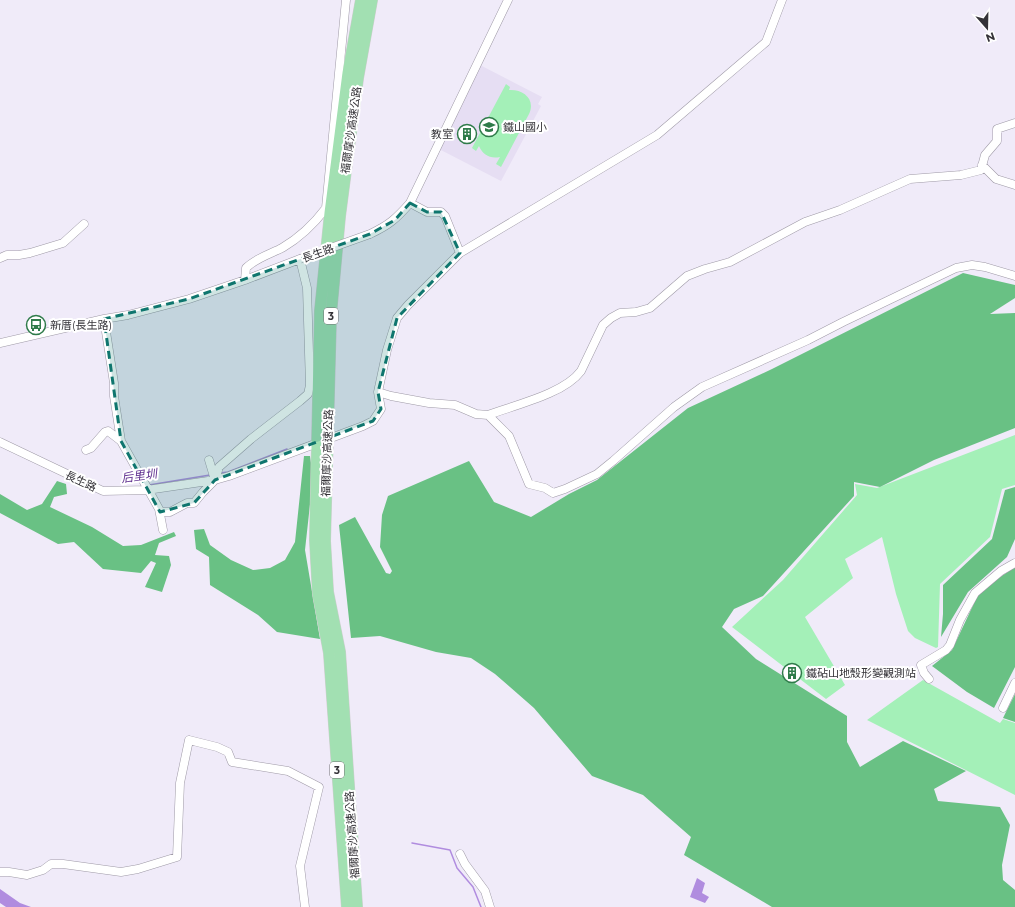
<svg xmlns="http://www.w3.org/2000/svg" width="1015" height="907" font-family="Montserrat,'Noto Sans TC',sans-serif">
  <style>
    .built { fill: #e6def3 }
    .green { fill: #a4f0b8 }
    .forest { fill: #69c184 }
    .water { fill: #b08cdf }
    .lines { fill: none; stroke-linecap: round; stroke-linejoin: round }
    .stream { stroke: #b08cdf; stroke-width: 1.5 }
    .minor-casing { stroke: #9f9aa7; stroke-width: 9 }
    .highway-casing { stroke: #cfcecf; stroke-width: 12 }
    .minor { stroke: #fff; stroke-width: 8 }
    .highway { stroke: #a2e0b2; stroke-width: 11 }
    .minor-bridge-casing { stroke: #9f9aa7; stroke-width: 9; stroke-linecap: butt }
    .minor-bridge { stroke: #fff; stroke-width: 8 }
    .marked { fill: #0f766e; fill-opacity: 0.2; stroke: #0f766e; stroke-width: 3; stroke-dasharray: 8 5; stroke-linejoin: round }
    .labels { text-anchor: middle; stroke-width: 4; stroke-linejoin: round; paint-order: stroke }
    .shield { fill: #fff; stroke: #727074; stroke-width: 1 }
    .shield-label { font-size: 10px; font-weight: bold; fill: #353338 }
    .poi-label { font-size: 11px; fill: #353338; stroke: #fff; text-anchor: start }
    .street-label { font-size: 11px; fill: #353338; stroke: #fff }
    .water-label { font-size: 12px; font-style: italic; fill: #5f2f8f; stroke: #fff }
  </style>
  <rect width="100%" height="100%" fill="#f0ebf9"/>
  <path class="built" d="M480,65L542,97L538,104L541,106L501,181L437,148Z"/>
  <path class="green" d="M506,84L510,87L509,90C523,89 536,99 529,114L501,167L496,164L500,157C490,159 483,155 479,146L476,151L472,148Z
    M1015,435V485L1002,489L990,537L940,584L938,647L936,648L915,638L908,631L896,594L882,537L845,559L853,578L805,617L845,685L826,699L732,627L783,580L857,495L855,484L877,488Z
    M923,680L1000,723L1003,719L1015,723V795L867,720Z"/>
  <path class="forest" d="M963,273L1015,285V298L990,314L1015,313V428L934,460L880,487L854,482V496L763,596L734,609L722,627L756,659L847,716V742L860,767L903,741L966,771L934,789L938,801L1000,807L1010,825L1002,865L1003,880L1015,890V907H772L684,855L691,837L643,795L592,776L534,708L495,674L471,658L436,652L380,636L351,638L339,525L355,517L386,573L390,574L392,571L380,547L382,515L388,496L469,461L494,502L531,517L569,494L597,480L688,408L772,369Z
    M304,456H310L313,477L305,550L320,639L277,632L258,615L210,585L209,557L196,549L194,530L204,529L210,545L231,560L253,570L270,568L285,560L295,542Z
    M57,481L66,484L67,494L54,497L50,507L92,527L123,546L141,545L174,532L176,536L159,543L155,555L169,556L171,565L162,592L145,587L156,563L151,561L141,573L103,569L74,542L58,544L0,513V494L27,510L42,504Z
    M1015,487V539L1007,557L968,592L941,637L943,614V585L992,539L1005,490Z
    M1015,567V667L994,708L967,692L932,666L952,650L977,597L987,586Z
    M1015,694V722L1003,718Z"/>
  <path class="water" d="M697,878L705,883L702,893L709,897L705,903L690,897Z
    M0,889L20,903L31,907H6L0,903Z"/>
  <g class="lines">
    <path class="stream" d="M220,473L228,472L287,449
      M149,485L210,475
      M412,843L450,850L457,868L473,887L481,907"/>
    <g class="minor-casing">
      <path id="minor" d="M982,165L996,179L1015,185
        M410,203L427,212H441L445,216L460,253
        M370,234C389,225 396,219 410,203L508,0
        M0,258L7,255H19L30,253L63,243L84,224
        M245,280L246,268C256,258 270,254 282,248C299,238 314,224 326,208L346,0
        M104,319L114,383V396L121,441L159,509L163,530
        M0,343L104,319L128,315L189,299L245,280L300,259L307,288L310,385L308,394L300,401L251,439L219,467L215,480L203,492L194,503H187L170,512H160
        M378,392L391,396L429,403L455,405L476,414L488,415L509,436L529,484L545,488L553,493L565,489L597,474L613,461L674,407L702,387L808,340L843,322L956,268L972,265L985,267L1015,276
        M488,415C515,405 564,394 581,371L603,325L611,318L620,313L636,312L650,308L687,276L705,269L730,262L805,222L840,210L910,179L961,175L981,170L985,155L997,141V129L1015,123
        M0,442L103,491L147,490L215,480L229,476L363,426L373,421L381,409L378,392L387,350L397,318L408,305L460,253L657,135L766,42L782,0
        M86,450L91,448L105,432L108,431L121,441
        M209,460L215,480
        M929,679L924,673L921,665L946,650L950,645L960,620L975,593L1001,571L1015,563
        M1003,708L1015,683
        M460,854L465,864L485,891L490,907
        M0,872H9L27,875L43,870L51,864H63L121,872L138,869L177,857L180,783L189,740L217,747L228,752L232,762L288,771L319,787L300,866L305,907"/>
    </g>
    <g class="highway-casing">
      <path id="highway" d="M347,907L329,653L318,594L315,540L320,311L330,213L348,73L361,0
        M357,907L340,652L328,592L325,541L331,314L340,216L358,78L372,0"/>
    </g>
    <use href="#minor" class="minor"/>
    <use href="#highway" class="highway"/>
    <g class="minor-bridge-casing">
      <path id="minor-bridge" d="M300,259L370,234"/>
    </g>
    <use href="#minor-bridge" class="minor-bridge"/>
  </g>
  <path class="marked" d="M410,203L427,212H441L460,253L397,318L378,392L381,409L373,421L215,480L194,503L160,512L121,441L104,319L189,299L370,234L395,220Z"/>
  <defs>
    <g id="school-ring" transform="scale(1)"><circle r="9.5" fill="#fff" stroke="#2f7b4a" stroke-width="1.5"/><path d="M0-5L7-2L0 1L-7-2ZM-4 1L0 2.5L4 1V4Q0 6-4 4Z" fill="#2f7b4a"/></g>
    <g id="building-ring" transform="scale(1)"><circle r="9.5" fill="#fff" stroke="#2f7b4a" stroke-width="1.5"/><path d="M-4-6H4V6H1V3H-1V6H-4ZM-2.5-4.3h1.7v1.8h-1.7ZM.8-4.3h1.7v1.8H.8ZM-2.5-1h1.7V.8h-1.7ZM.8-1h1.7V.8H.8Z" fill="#2f7b4a"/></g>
    <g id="bus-ring" transform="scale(1)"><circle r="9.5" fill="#fff" stroke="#2f7b4a" stroke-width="1.5"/><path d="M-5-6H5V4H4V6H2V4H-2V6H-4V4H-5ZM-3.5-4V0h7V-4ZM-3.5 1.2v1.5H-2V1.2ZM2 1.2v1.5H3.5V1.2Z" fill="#2f7b4a"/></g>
  </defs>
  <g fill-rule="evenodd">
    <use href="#school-ring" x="489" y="127"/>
    <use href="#building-ring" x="467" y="134"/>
    <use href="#bus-ring" x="36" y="325"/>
    <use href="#building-ring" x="792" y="673"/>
  </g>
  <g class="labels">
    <g class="shield">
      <rect x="324" y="308" width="14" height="16" rx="3"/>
      <rect x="330" y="762" width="14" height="16" rx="3"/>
    </g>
    <g class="shield-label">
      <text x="331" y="320">3</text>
      <text x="337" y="774">3</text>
    </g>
    <g class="poi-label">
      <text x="503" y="131">鐵山國小</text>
      <text x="453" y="138" text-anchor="end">教室</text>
      <text x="50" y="329">新厝(長生路)</text>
      <text x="806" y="677">鐵砧山地殼形變觀測站</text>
    </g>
    <g class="street-label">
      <text transform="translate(351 130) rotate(-82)" y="4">福爾摩沙高速公路</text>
      <text transform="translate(318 253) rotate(-20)" y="4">長生路</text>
      <text transform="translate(327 453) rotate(-88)" y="4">福爾摩沙高速公路</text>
      <text transform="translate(81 481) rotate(25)" y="4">長生路</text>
      <text transform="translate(352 835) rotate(-94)" y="4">福爾摩沙高速公路</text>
    </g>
    <g class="water-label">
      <text transform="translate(139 476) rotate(-8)" y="4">后里圳</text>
    </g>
  </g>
  <g transform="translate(987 28) rotate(160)" stroke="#ffffff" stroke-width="3" paint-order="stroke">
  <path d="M0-3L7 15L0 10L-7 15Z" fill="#353338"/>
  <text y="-6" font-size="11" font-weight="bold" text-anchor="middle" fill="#353338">N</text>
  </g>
</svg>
